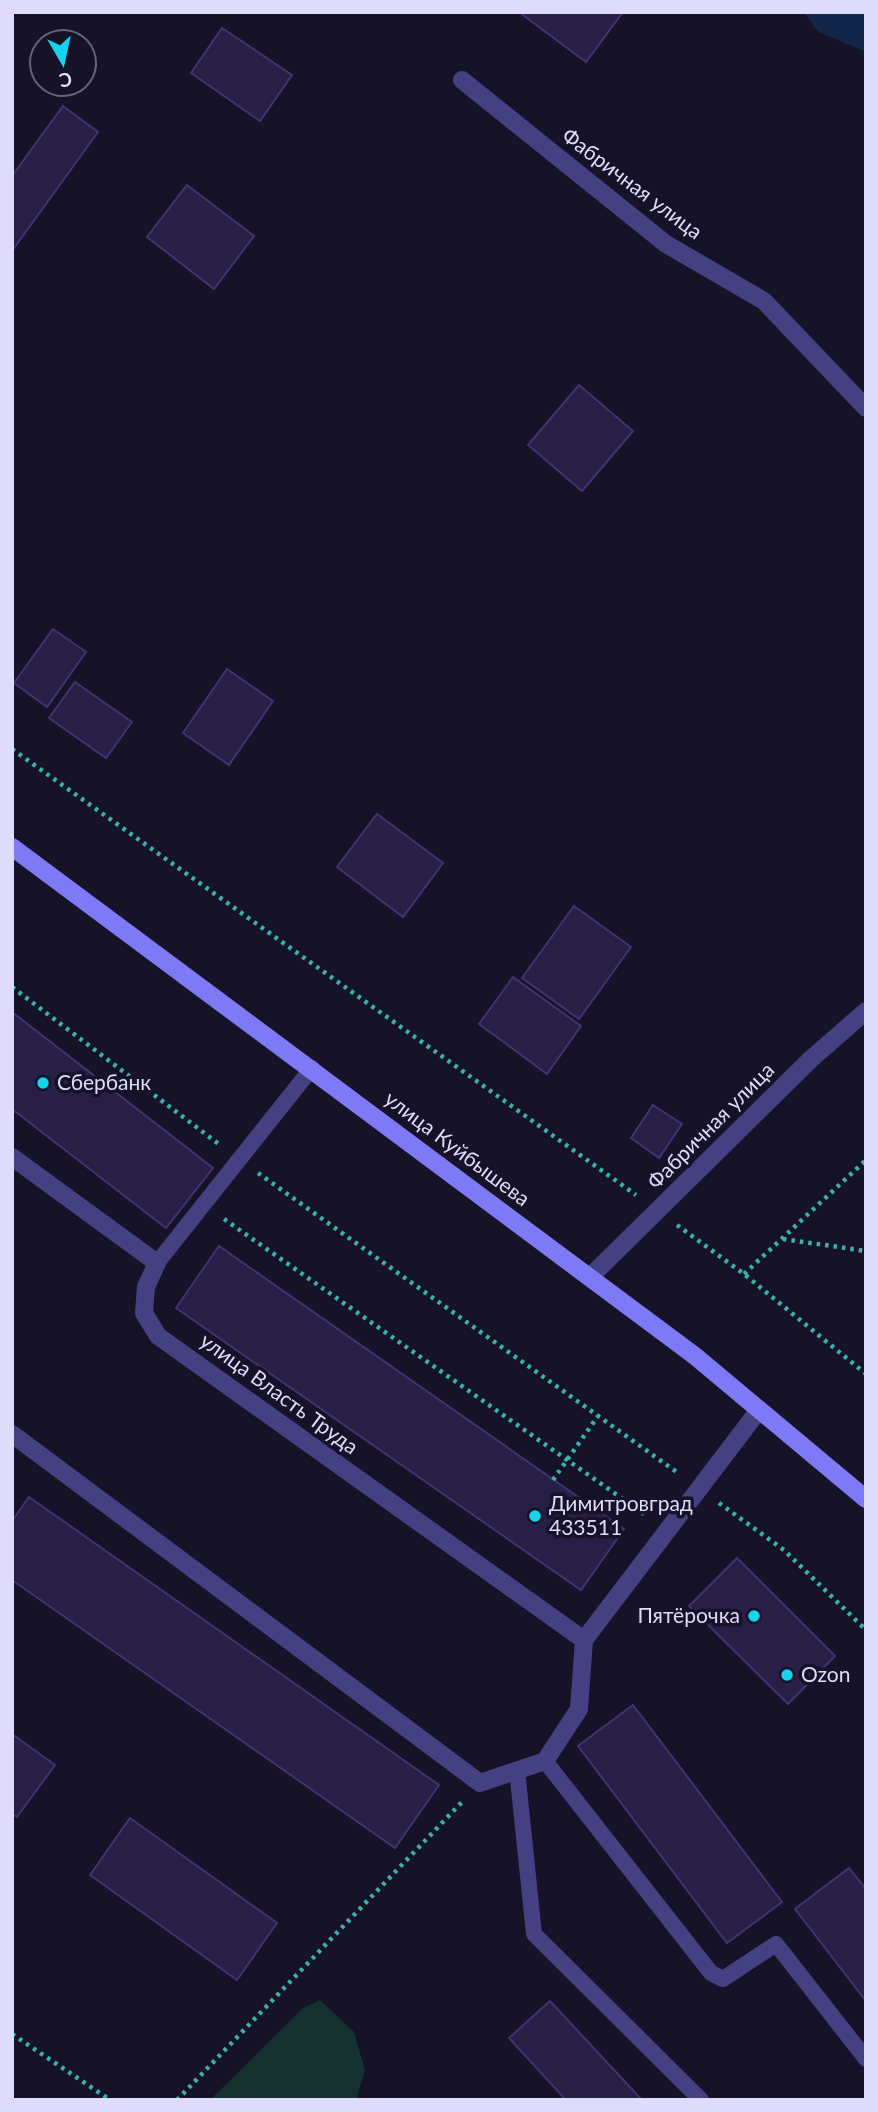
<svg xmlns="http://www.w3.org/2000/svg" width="878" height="2112" font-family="Lato,sans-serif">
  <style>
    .green { fill: #153130 }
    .water { fill: #13274a }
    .building { fill: #281f47; stroke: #403371; stroke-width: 2 }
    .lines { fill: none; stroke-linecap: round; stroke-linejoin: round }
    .path { stroke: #39b2ac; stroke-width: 4.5; stroke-dasharray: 3.5 5; stroke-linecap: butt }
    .lane { stroke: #444082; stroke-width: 16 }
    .street { stroke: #444082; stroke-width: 18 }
    .secondary { stroke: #7e79f5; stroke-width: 18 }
    .poi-dot { fill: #15d5ee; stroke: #161227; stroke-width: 2.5 }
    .labels { text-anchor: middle; stroke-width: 7; stroke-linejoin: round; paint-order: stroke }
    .street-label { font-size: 21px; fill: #dfdbfc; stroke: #161227 }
    .poi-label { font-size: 21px; fill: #dfdbfc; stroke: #161227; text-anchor: start }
  </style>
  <rect width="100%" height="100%" fill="#161227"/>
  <path class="green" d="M320,2000L354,2032L365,2070L356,2100H210L303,2008Z"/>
  <path class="water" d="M804,12H866V52L817,31Z"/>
  <path class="building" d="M519,12H623L586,62Z
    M222,28L292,75L260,121L191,73Z
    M63,106L98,132L12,251V176Z
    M187,185L254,236L214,289L147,237Z
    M579,385L633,431L582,491L528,445Z
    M53,629L86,652L47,707L14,683Z
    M227,669L273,701L229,765L183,733Z
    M75,682L132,722L106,758L49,718Z
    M377,814L443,863L403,917L337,867Z
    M574,906L631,947L579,1019L522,978Z
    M513,977L581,1026L547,1074L479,1024Z
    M12,1012L213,1168L166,1228L12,1109Z
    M653,1105L682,1124L659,1158L631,1138Z
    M219,1246L624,1529L581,1590L176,1308Z
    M29,1497L439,1785L395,1848L12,1580V1521Z
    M737,1558L835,1656L788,1704L689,1606Z
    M633,1705L782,1902L727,1943L578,1746Z
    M12,1734L55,1765L17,1817L12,1814Z
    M130,1818L277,1923L237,1980L90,1875Z
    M849,1868L866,1889V2001L795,1909Z
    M550,2001L642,2100H566L509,2038Z"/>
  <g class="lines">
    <path class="path" d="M12,749L636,1195
      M12,987L220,1145
      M258,1173L678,1473
      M224,1219L647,1516
      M677,1225L744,1274L866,1374
      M783,1239L866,1251
      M744,1274L866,1160
      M553,1480L598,1416
      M719,1503L784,1550L866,1630
      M12,2034L110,2100
      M177,2100L462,1802"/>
    <path class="lane" d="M157,1263L312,1068
      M545,1761L711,1973L723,1979L776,1944L866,2059
      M517,1770L534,1934L701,2100"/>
    <path class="street" d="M462,80L666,244L764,301L866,408
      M12,1157L157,1263L146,1287L144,1313L158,1336L584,1640
      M590,1277L811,1059L866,1011
      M12,1434L480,1783L545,1761L579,1709L584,1640L759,1410"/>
    <path class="secondary" d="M12,847L695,1356L866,1499"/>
  </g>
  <g class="poi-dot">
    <circle cx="43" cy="1083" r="7"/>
    <circle cx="535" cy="1516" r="7"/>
    <circle cx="754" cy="1616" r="7"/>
    <circle cx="787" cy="1675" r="7"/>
  </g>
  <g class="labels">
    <g class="street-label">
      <text transform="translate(632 184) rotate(37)" y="7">Фабричная улица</text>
      <text transform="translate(711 1126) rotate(-45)" y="7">Фабричная улица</text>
      <text transform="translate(457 1149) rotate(37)" y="7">улица Куйбышева</text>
      <text transform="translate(279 1394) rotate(36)" y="7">улица Власть Труда</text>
    </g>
    <g class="poi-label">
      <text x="57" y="1090">Сбербанк</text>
      <text x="549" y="1511">Димитровград<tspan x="549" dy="24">433511</tspan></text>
      <text x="740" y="1623" text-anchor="end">Пятёрочка</text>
      <text x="801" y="1682">Ozon</text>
    </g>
  </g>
  <rect width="878" height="2112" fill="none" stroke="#dfdbfc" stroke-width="28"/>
  <g transform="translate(63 63) rotate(171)"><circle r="33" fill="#161227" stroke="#66627c" stroke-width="2"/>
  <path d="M0-5L12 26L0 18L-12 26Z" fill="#15d5ee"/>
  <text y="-10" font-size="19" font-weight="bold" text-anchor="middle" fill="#dfdbfc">С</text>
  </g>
</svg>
